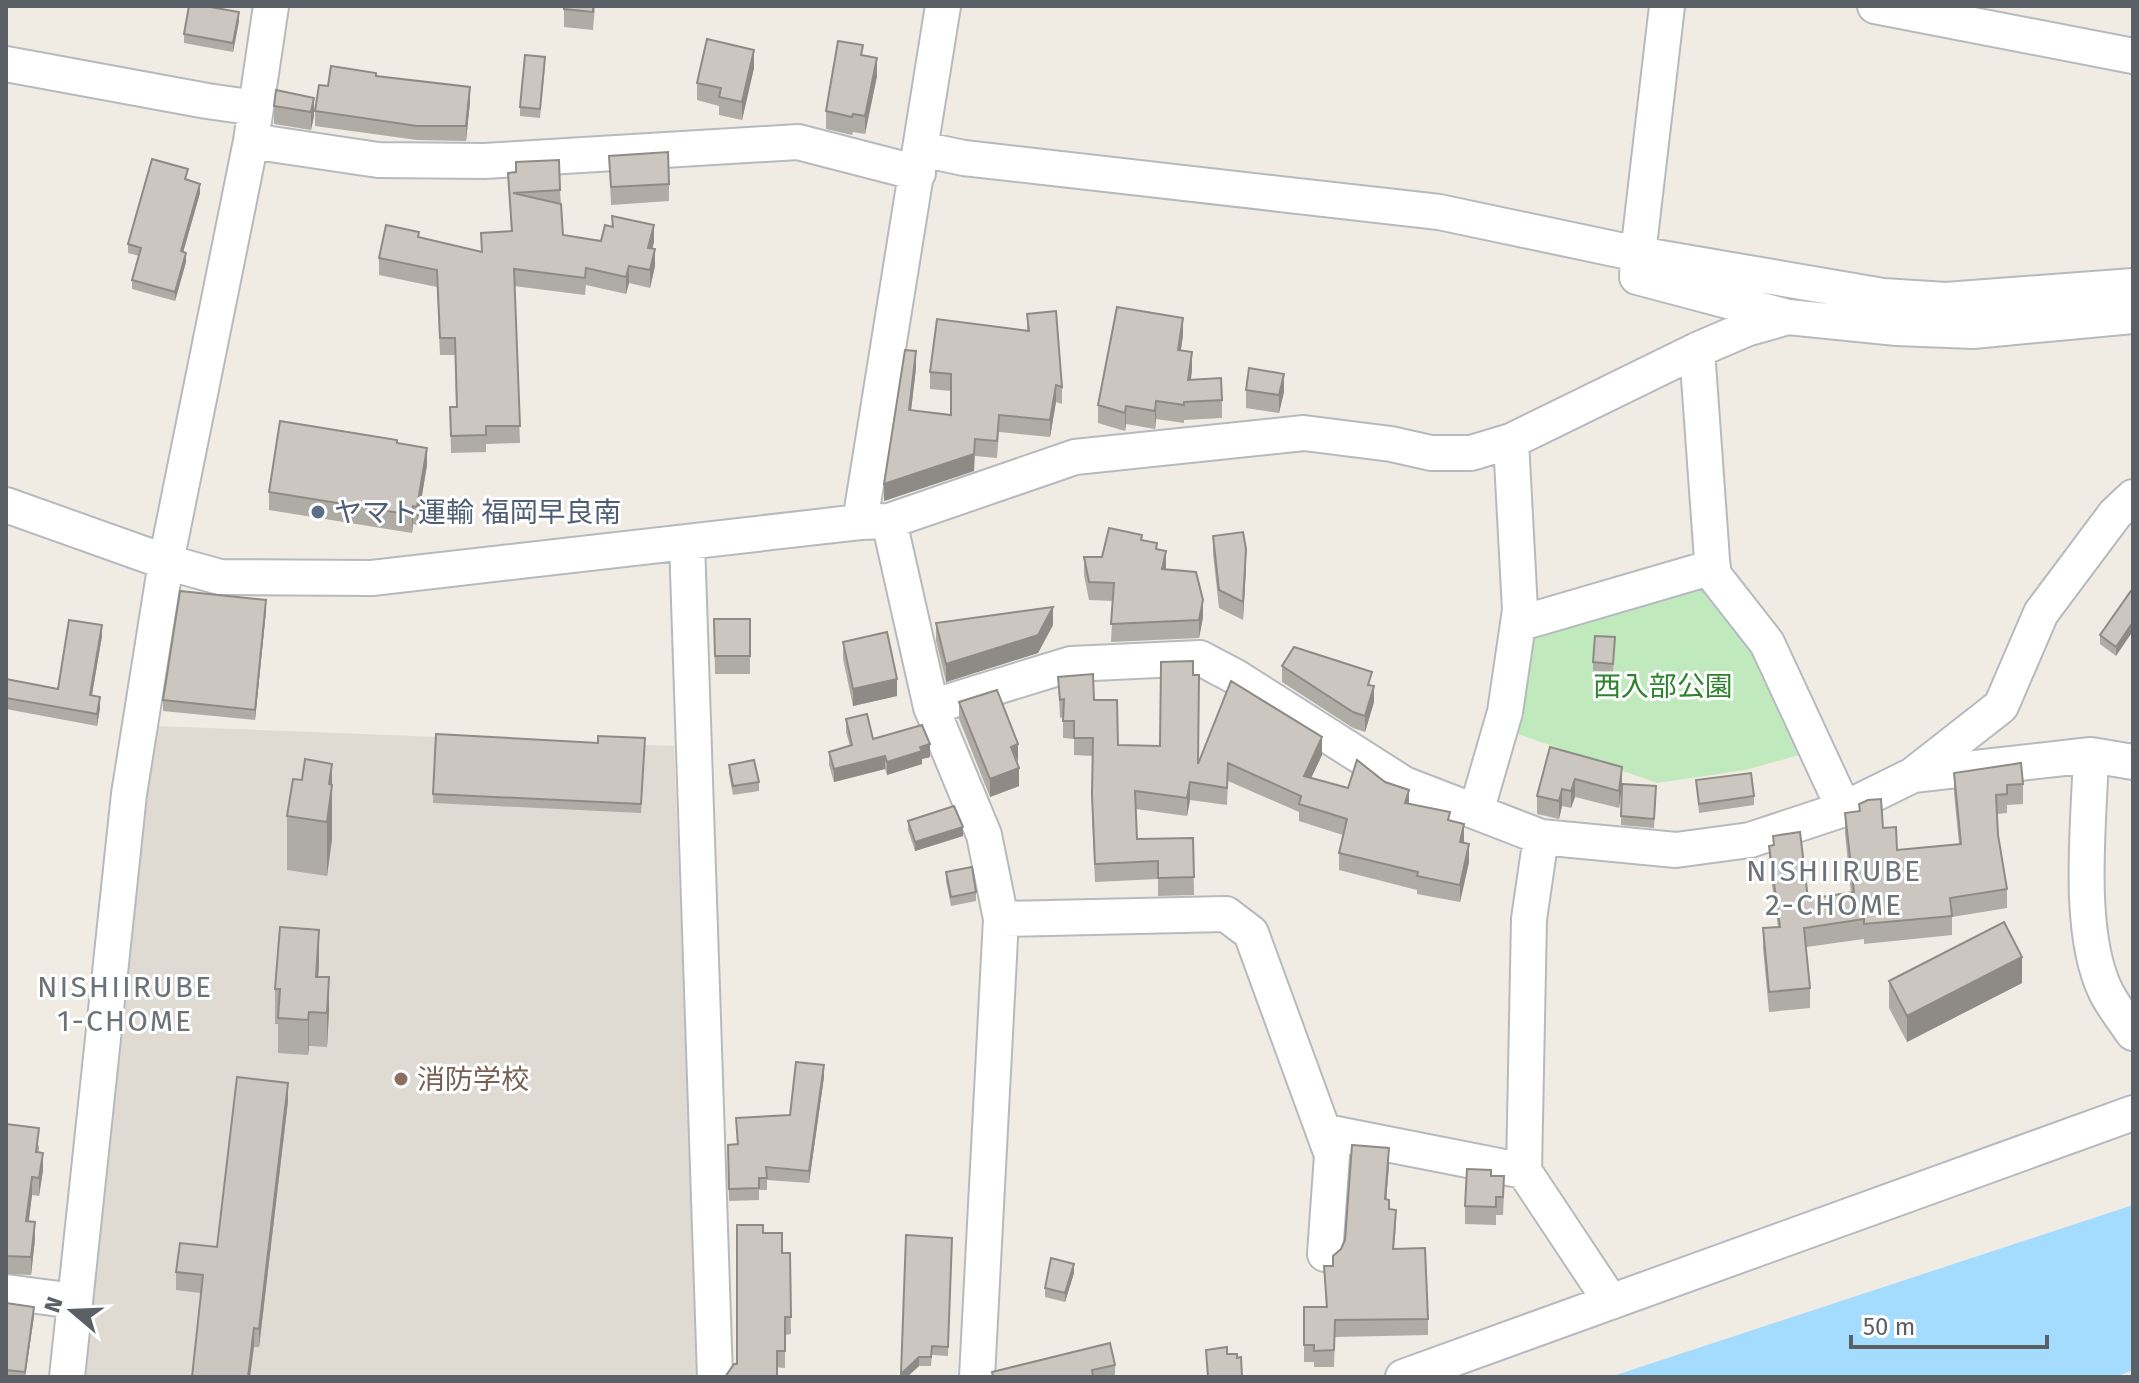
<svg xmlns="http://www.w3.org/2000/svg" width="2139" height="1383" font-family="'Fira Sans','Noto Sans JP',sans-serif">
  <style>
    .education { fill: #dfdbd2 }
    .green { fill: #c0e9be }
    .water { fill: #a4dcff }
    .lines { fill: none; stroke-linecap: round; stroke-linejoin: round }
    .minor-casing { stroke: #b6babf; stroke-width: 38 }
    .minor { stroke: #fff; stroke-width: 34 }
    .wall { fill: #afaba5 }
    .shaded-wall { fill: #8e8b86 }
    .building { fill: #cbc7c0; stroke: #8e8b86; stroke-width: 2 }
    .service-dot { fill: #5c6f8a; stroke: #fff; stroke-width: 3 }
    .education-dot { fill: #8d6e63; stroke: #fff; stroke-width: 3 }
    .labels { text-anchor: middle; stroke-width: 6; stroke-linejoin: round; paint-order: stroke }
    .service-label { font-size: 28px; fill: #4e5e75; stroke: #fff; text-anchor: start }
    .park-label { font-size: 28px; fill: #2e832d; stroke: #fff }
    .education-label { font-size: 28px; fill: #785e54; stroke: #fff; text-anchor: start }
    .neighbourhood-label { font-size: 30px; letter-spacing: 2px; fill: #6c7378; stroke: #fff }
  </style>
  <rect width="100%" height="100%" fill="#f0ece3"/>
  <path class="education" d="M156,726L674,746L699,1377H81L148,781Z"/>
  <path class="green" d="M1694,579L1754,648L1803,754L1745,770L1657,783L1507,730L1528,632Z"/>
  <path class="water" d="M2133,1205V1370L2116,1377H1610Z"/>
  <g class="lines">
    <g class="minor-casing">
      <path id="minor" d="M1667,6L1638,254L1637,277L1788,317
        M1875,6L2133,56
        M6,64L207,101L256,108
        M251,141L378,160L484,161L798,142L918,173
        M921,149L964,158L1439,212L1638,254L1883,296L1946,300L2133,286
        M1697,350L1713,574L1767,643L1844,809
        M6,505L166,562L220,577L372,578L860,522L889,521L1075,457L1304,433L1391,444L1431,453H1471L1511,441L1697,350L1746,329L1788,317L1897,328L1973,331L2133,316
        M889,521L931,707L984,835L1001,919L977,1377
        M860,522L943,6
        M687,542L715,1377
        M1518,624L1713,567
        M931,707L1071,664L1200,658L1236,677L1404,784L1541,837L1676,850L1750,840L1844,809L1913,775L2001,706L2041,613L2115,514L2133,497
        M2133,762L2091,755C2089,823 2076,931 2106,992C2113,1006 2124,1020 2133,1033
        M1913,775L2091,755
        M1476,812L1505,712L1520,610L1511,441
        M1541,837L1529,919L1524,1171L1611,1302
        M1001,919L1226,914L1251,933L1332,1155L1325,1254
        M1326,1132L1524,1171
        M6,1292L75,1301
        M67,1377L129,794L166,562L251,141L271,6
        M1403,1377L2133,1113"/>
    </g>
    <use href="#minor" class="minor"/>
  </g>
  <path class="wall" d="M564,6H595L593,30L564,27Z
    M239,21L233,52L184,43V34Z
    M863,56L877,76L865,134L853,132L852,135L826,129V111Z
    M545,66L540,118L520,116V107Z
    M754,68L742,120L719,115V106L697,100V83Z
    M376,77L470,102L466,141L417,140L315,126V111L328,86Z
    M314,98V116L311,130L274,124V106Z
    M609,156L669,184V201L611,205Z
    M508,173L560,190L563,235L601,241L654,242L652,249L655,266L650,288L629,283L626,294L586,285L585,295L514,286L520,443L486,444V452L451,453L450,407H456L455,355H440L437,287L379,275V258L419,238L481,252V233L511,231Z
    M188,178V180L200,193L183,252L186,262L175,301L132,289V280L139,256L128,253V244Z
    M1027,314L1062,387V404L1056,402L1050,437L999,432L997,458L975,456L974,471L884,501L916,368L911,411L951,415V391L930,389V372L1027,331Z
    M1183,335L1181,350L1192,370L1191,380L1222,400V418L1184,420V423L1156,419L1155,429L1126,424L1125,431L1098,423V405Z
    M1246,390L1284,392L1279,413L1246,408Z
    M397,443L427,465L417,525L413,524L412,533L269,510V492Z
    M1213,536L1246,567L1243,620L1219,608L1213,554Z
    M1142,540L1157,550L1166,569L1203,617L1199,638L1111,642L1113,601L1089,600L1084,575V557H1102Z
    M2133,588L2116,656L2100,644V635Z
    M266,611L255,720L163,711V700Z
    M714,619H750V674H715Z
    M936,623L1053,625L1038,653L946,682L936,641Z
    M102,636L92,695L100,708L97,726L6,709V679L58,689Z
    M1615,637L1613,673L1593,671V662Z
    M843,642L897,696L853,706L843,659Z
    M1282,666L1374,702L1365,732L1353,728L1282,682Z
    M1193,675L1198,763L1322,755L1311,778L1409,804L1450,821L1463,843L1469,862L1460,902L1417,894V890L1339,870V853L1343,835L1299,821V812L1228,781L1227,805L1190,800L1187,816L1136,809L1137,839L1193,838L1194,895L1158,896V879L1095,882L1092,813L1093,756L1074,755V739L1063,738V717L1060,718L1058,677L1094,700L1118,745L1160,746Z
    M959,702L1019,786L990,797L959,719Z
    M846,719L873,739L930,757L922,759V764L887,775L885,769L834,782L829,765V752L850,746L846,732Z
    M436,734L598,743L645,738L641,813L433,803Z
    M1550,747L1622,785L1619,808L1575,797L1571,808L1562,806L1559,819L1537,814V796Z
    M332,764V839L327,876L287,870V816L302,780Z
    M729,765L759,782V791L733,795L729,774Z
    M1954,773L2023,784V804L2007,805V813L1997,814L1998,835L2007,889V908L1952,917V935L1864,944V939L1806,947L1810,988V1008L1769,1012L1763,948V928L1778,927L1769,865V846L1773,845V836L1808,899L1851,893L1845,833V813L1883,828L1897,850L1959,844L1954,793Z
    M1696,780L1754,796V805L1699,813Z
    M1656,795L1654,828L1621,825V816Z
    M908,821L963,836L915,851L908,830Z
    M946,872L976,892V901L951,906L946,881Z
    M319,964L318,977L329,1012L327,1047L309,1046L308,1055L278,1053V1024H275V989Z
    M1889,981L2022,983L1907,1042L1889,1008Z
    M824,1077L809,1183L767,1180V1190H759V1200L729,1201L728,1145L737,1144L736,1118L790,1115Z
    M288,1101L259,1347H254L201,1293L176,1290V1272L217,1247Z
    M6,1124L39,1146V1152L43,1170L39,1196L32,1195L29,1221L35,1239L31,1275L6,1274Z
    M1389,1165L1386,1199L1396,1226L1394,1249L1428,1319V1335L1335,1337L1334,1367H1314V1362H1304V1307H1326L1324,1266H1333Z
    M1491,1176L1504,1194L1503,1215H1496V1225L1465,1224V1206Z
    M763,1233L782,1253H790L791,1334L785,1335V1368L737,1364Z
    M952,1238L948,1356L932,1355L931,1366H919L907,1377H901Z
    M1074,1273L1065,1302L1045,1297V1288Z
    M6,1303L34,1316L25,1377H6Z
    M1115,1365V1377H992V1372Z"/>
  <path class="shaded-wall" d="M239,12V21L233,52V43Z
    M754,50V68L742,120V102Z
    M877,58V76L865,134V116Z
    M470,87V102L466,141V126Z
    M314,98V116L311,130V112Z
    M200,184V193L181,260V251Z
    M654,225V242L648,265V248Z
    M655,249V266L650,288V270Z
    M186,253V262L175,301V292Z
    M629,266V283L626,294V277Z
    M1183,318V335L1178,368V350Z
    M916,351V368L909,427V410Z
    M1192,352V370L1188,398V380Z
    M1284,374V392L1279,413V395Z
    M1056,385V402L1050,437V420Z
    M1156,401V419L1155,429V411Z
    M1126,406V424L1125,431V413Z
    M975,439L974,471L884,501V484Z
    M427,448V465L417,525V507Z
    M413,506V524L412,533V515Z
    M1246,549V567L1243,620V602Z
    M1166,551V569H1162Z
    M266,600V611L255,720V710Z
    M1203,600V617L1199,638V620Z
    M1053,607V625L1038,653L946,682V664Z
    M2133,622V631L2116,656V647Z
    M102,625V636L90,706V695Z
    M897,679V696L853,706V689Z
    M1374,686V702L1365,732V716Z
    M100,697V708L97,726V714Z
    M1322,737V755L1304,793V776Z
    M930,744V757L922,759V764L887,775V762L920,747Z
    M1018,744V762L1011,747Z
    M885,756V769L834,782V769Z
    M332,764V839L327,876V822L329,784Z
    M1622,767V785L1619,808V791Z
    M1019,768V786L990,797V779Z
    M1575,779V797L1571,808V791Z
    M1190,782V800L1187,816V798Z
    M1562,789V806L1559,819V801Z
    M1409,790V807L1405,803Z
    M1464,824V841L1460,860V842Z
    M963,827V836L915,851V842Z
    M1469,844V862L1460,902V885Z
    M319,930V964L316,1011V977Z
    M2022,957V983L1907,1042V1016Z
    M329,977V1012L327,1047V1013Z
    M309,1012V1046L308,1055V1020Z
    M824,1065V1077L809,1183V1171Z
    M288,1083V1101L259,1347V1329Z
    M1389,1148V1165L1385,1216V1199Z
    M43,1153V1170L39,1196V1178Z
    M32,1177V1195L26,1239V1221Z
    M35,1222V1239L31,1275V1257Z
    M1074,1264V1273L1065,1302V1293Z
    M34,1307V1316L25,1377V1372Z
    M254,1328V1347L250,1377H248Z
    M919,1357V1366L907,1377H901V1374Z"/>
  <path class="building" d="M189,6H205L239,12L233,43L184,34Z
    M564,6H593V12L564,9Z
    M707,39L754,50L742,102L719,97L721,88L697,83Z
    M838,41L863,45L861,55L877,58L865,116L853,114L852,117L826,111Z
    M525,55L545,57L540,109L520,107Z
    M331,66L376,73V76L470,87L466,126H417L315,111L319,85L328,86Z
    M276,90L314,98L311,112L274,106Z
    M668,152L669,184L611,187L609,156Z
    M152,159L188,169L185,179L200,184L181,251L186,253L175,292L132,280L141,248L128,244Z
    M559,160L560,190L513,193L561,204L563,235L601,241L605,225L613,227L612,216L654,225L648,248L655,249L650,270L629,266L626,277L586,268L585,278L514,269L520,426H486V435L451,436L450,407H457L455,338H440L437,270L379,258L386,225L419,232L418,237L482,252L481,233L512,231L508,173L516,172V162Z
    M1117,307L1183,318L1178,350L1192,352L1188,380L1221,378L1222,400L1184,402V405L1156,401L1155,411L1126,406L1125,413L1098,405Z
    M1056,311L1062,387L1056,385L1050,420L999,415L997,441L975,439L974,454L884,484L905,350L916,351L909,410L951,415V374L930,372L937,319L1029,331L1027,314Z
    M1249,368L1284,374L1279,395L1246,390Z
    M280,421L397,440V443L427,448L417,507L413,506L412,515L269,492Z
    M1109,528L1142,535L1141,540L1157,543L1156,549L1166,551L1162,569L1196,572L1203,600L1199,620L1111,624L1114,583L1089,582L1084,557H1102Z
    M1243,532L1246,549L1243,602L1219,590L1213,536Z
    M2133,588V622L2116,647L2100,635Z
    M180,591L266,600L255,710L163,700Z
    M1053,607L1038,635L946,664L936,623Z
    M714,619H750V656H715Z
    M69,620L102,625L90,695L100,697L97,714L6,698V679L58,689Z
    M887,632L897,679L853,689L843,642Z
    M1595,636L1615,637L1613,664L1593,662Z
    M1294,647L1372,672L1368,685L1374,686L1365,716L1353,712L1282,666Z
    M1193,661V675H1199L1198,764L1231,681L1322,737L1304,776L1348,788L1357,760L1385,782L1409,790L1405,803L1450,812L1448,820L1464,824L1460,842L1469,844L1460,885L1417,876L1418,872L1339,853L1347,819L1299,804L1301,796L1228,763L1227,788L1190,782L1187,798L1135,791L1137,839L1193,838L1194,877L1158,878V861L1095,864L1092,795L1093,738H1074V721H1063L1064,699L1060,700L1058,677L1093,674L1094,700H1117L1118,745L1160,746L1161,662Z
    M997,690L1018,744L1011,747L1019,768L990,779L959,702Z
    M867,714L873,739L922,725L930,744L920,747L922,751L887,762L885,756L834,769L829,752L852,745L846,719Z
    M436,734L598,743V736L645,738L641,804L433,794Z
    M1550,747L1622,767L1619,791L1575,779L1571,791L1562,789L1559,801L1537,796Z
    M305,759L332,764L329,784L332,785L327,822L287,816L293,779L302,780Z
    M754,760L759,782L733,786L729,765Z
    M2021,763L2023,784L2007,785V794L1996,795L1998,835L2007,889L1950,898L1952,916L1864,924V919L1804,928L1810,988L1769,992L1763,928L1780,927L1769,846L1774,845L1773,836L1800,832L1808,899L1854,892L1845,813L1860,811L1859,804L1868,800L1881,799L1883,828L1896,827L1897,850L1961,844L1954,773Z
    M1751,773L1754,796L1699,804L1696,780Z
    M1622,784L1656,786L1654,819L1621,816Z
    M954,806L963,827L915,842L908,821Z
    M972,867L976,892L951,897L946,872Z
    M2004,922L2022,957L1907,1016L1889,981Z
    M280,927L319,930L316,977H329L327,1013L309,1012L308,1020L278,1018L280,989H275Z
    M796,1062L824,1065L809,1171L766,1167L767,1178H759V1188L729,1189L728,1145L738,1144L736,1118L790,1115Z
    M237,1077L288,1083L259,1329L254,1328L248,1377H192L203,1275L176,1272L180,1243L217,1247Z
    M6,1124L39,1128L36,1152L43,1153L39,1178L32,1177L26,1221L35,1222L31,1257L6,1256Z
    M1352,1145L1389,1148L1385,1199L1389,1200V1209L1396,1210L1393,1249L1425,1248L1428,1319L1335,1320L1334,1350L1314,1351V1345H1304V1307H1327L1324,1266H1333V1256L1341,1249L1345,1240Z
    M1467,1169L1491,1170V1176H1504L1503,1197H1496V1207L1465,1206Z
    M737,1225H763V1233H782V1253H790L791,1317H785V1351H777V1377H725L734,1364H737Z
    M906,1235L952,1238L948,1347L932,1346L931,1357H919L901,1374Z
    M1051,1258L1074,1264L1065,1293L1045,1288Z
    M6,1303L34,1307L25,1372L6,1370Z
    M1110,1343L1115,1365L1092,1370L1093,1377H993L992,1372Z
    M1227,1347V1354H1237V1358L1241,1357L1242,1377H1208L1206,1350Z"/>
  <circle class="service-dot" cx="318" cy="512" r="8"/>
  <circle class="education-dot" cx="401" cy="1079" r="8"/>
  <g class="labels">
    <g class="service-label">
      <text x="334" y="522">ヤマト運輸 福岡早良南</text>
    </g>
    <g class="park-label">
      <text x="1663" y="696">西入部公園</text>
    </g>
    <g class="education-label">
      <text x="417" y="1089">消防学校</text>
    </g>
    <g class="neighbourhood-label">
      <text x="1834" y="881">NISHIIRUBE<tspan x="1834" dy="34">2-CHOME</tspan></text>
      <text x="125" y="997">NISHIIRUBE<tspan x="125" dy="34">1-CHOME</tspan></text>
    </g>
  </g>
  <rect width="2139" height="1383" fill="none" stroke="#5b6066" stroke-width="16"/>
  <g transform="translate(72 1311) rotate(289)" stroke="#ffffff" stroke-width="6" paint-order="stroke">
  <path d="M0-6L14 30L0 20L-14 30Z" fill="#5b6066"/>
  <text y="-12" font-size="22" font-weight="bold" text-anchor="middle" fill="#5b6066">N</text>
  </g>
  <path d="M1851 1335v12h196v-12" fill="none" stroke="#5b6066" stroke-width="4"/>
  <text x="1863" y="1335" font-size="24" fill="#5b6066" stroke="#ffffff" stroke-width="6" paint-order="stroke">50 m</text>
</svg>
